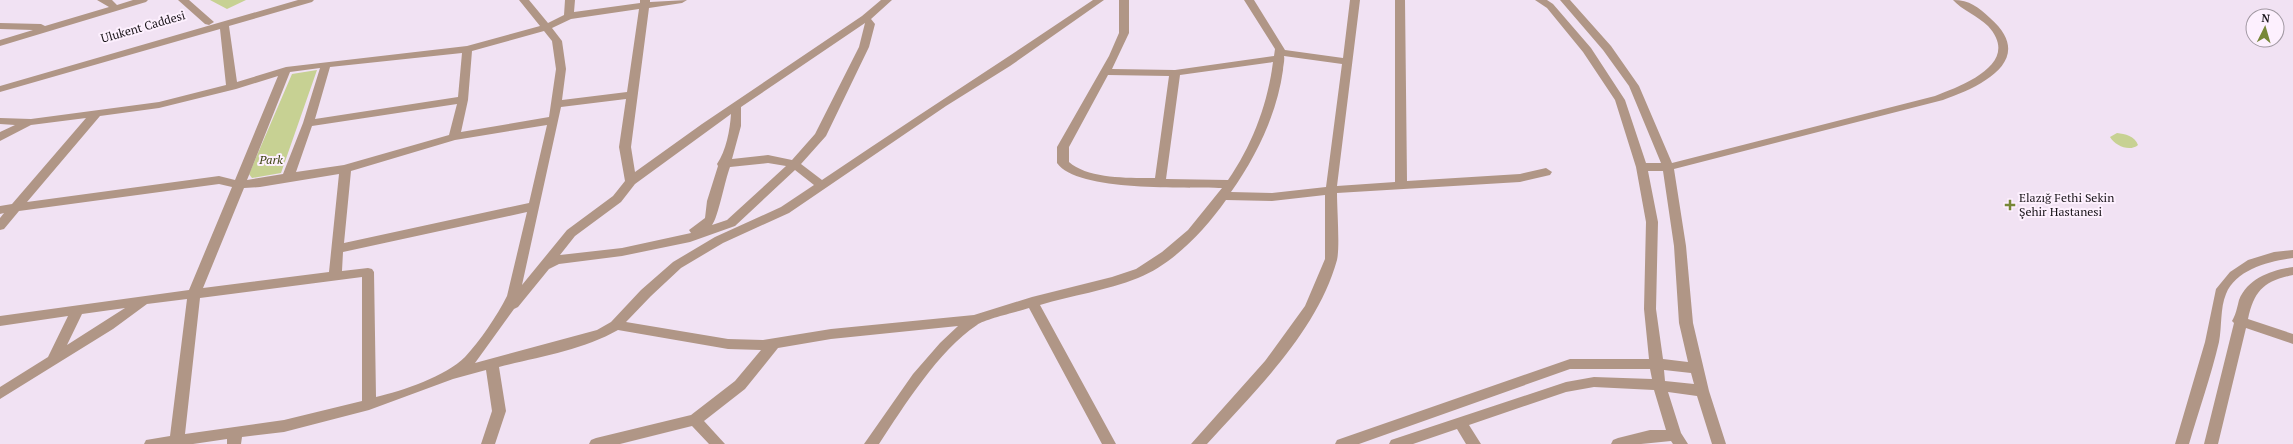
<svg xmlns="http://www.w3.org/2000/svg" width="2293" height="444" font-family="'PT Serif',serif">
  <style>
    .green { fill: #c7d193 }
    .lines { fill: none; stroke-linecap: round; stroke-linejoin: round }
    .minor { fill: #b09686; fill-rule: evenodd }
    .poi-dot { fill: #778737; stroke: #fdf0fe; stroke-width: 1.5 }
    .labels { text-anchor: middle; stroke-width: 4; stroke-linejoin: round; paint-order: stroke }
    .street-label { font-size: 12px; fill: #181318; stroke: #fdf0fe }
    .park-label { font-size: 12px; font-style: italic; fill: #3b4110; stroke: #fdf0fe }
    .poi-label { font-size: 12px; fill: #181318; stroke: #fdf0fe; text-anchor: start }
  </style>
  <rect width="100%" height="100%" fill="#f1e2f3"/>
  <path class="green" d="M210,0H246L227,9Z
    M317,70L281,173L252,178L249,174L292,74Z
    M2117,133C2125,134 2135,136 2138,145C2130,152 2115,146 2110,137Z"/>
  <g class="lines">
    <path class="minor" d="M97,0H112L117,5L133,0H148L146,2L0,46V40L33,30L0,29V23L41,24L45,26L109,7Z
      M178,0H189L214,22L209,25L205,24Z
      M298,0H314L312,2L229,26L237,82L286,67L467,46L540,26L519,0H529L548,23L564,15L565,0H575L574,12L640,3V0H650V2L687,0L682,3L649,8L631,147L635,172L702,124L862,16L881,0H892L871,19L875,24L869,47L826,136L801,164L822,180C912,119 1003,61 1093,0H1104L1010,66L946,106L789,213L723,243L681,268L651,296L626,322L728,339L763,340L831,329L974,315L1032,297L1112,277L1136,269L1162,252L1188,230L1222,188C1189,187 1076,192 1057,163V147L1109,56L1119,33V0H1129V33L1112,69L1175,70L1274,56L1275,49L1244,0H1254L1285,50L1343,58L1350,0H1360L1337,186L1395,182V0H1405L1407,181L1520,174L1546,168L1552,172L1550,175L1520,182L1337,193C1337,209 1340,247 1337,260C1317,332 1255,391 1207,444H1191L1265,361L1305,306L1325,259V195L1272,201L1226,200C1204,231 1173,264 1138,278C1106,291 1072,295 1040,305L1116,444H1102L1029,308C1018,312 985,319 977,325C939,350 904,406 879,444H864L913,374L940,343L958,326L831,339L778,348L745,389L704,421L725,444H709L692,426L620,444H589L591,440L596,438L691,415L735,381L761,350L728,349L618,330C583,350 538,357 499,367L506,411L495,444H481L492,411L486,370L453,379L369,410L284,432L242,437L241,444H227V439L193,444H144L146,440L170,436L187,299L147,304L113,329L0,399V387L48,357L68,316L0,326V316L189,290L232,187L219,184L19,211L4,229L0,230V218L4,213L0,214V206L12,204L86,118L31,125L0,141V132L15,125L0,124V118L31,119L159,102L226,85L220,29L0,92V86ZM639,9L627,92L562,100L566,69L562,41L552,28L571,19ZM865,23L859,47L815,134L792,160L768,155L732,159L741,126V107ZM544,31L552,41L556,69L549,117L461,132L468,100L472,51ZM462,53L458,97L315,119L330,67ZM1284,56L1342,64L1326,187L1272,193L1231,192C1256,157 1277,114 1283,70C1283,66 1285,60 1284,56ZM1273,62C1268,103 1252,146 1228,180L1166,179L1180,75ZM320,68L303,123L283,174L247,180L290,72ZM1108,75L1169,76L1155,178C1129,178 1088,179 1069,162V147ZM278,76L235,180L219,176L27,202L100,116L159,108L236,89ZM626,99L619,147L625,181L613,196L567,230L522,285L561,107ZM457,104L449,135L344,165L296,172L312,126ZM731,114C730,130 726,151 717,164L718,166L707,201L705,218L689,230L691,233L622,248L560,255L575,236L621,202L635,184ZM547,125L529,203L344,243L351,171L455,140ZM768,163L786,166L727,220L712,225C718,218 725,180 730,167ZM795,170L814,185L781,207L715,237L673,262L641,290L611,322L597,330L475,363L514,309L518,307L549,269L559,264L622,256L690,242L735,226ZM339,174L329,272L203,288L244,188L260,187ZM527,212L507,296C497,316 480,341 465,357C446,376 402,391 376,397L374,272L372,269L368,268L342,271L343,252ZM362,277V401L284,420L185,434L200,298ZM125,308L67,345L82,314Z
      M1535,0H1547L1553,4L1591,48L1625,100L1646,163H1661L1629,86L1603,50L1560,0H1570L1611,46L1639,86L1672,163L1935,96C1964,85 2022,63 1988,26C1978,16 1962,10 1953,0C1970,0 1978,7 1990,18C2038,60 1980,87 1943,100L1674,169L1686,246L1693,323L1709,391L1726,444H1712L1697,396L1668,392L1681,433L1688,444H1673L1671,441L1641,444H1611L1613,440L1618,438L1650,430H1666L1654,390L1594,387L1566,392L1469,425L1481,444H1466L1457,429L1413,444H1389L1391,440L1566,382L1594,377L1652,379L1650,369H1570L1359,444H1335L1337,440L1570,359H1649L1644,309L1646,222L1636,167L1615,100L1583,52L1547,8ZM1648,171H1663L1674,246L1679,323L1688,362L1663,359L1656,309L1658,222ZM1664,370L1691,373L1694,384L1665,381Z
      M2293,250V258C2270,261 2236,269 2226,294C2220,308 2222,327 2219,342C2211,376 2199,410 2189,444H2175L2205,342L2216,289L2230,272L2248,260L2274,252Z
      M2293,267V275C2264,281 2254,291 2248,319L2293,334V344L2246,328L2218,444H2204L2234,323L2232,321C2236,314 2237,308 2239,300C2248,278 2272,270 2293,267Z"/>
  </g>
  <path class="poi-dot" d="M2008 199h4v4h4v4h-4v4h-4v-4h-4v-4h4z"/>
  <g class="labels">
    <g class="street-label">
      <text transform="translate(143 27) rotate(-16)" y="4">Ulukent Caddesi</text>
    </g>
    <g class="park-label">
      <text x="271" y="164">Park</text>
    </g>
    <g class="poi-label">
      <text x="2019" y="202">Elazığ Fethi Sekin<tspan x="2019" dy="14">Şehir Hastanesi</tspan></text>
    </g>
  </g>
  <g transform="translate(2265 28) rotate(5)"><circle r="19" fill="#fdf0fe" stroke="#a198a2"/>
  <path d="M0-3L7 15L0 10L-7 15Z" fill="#778737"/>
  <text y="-6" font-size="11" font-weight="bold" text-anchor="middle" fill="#181318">N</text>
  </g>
</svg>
